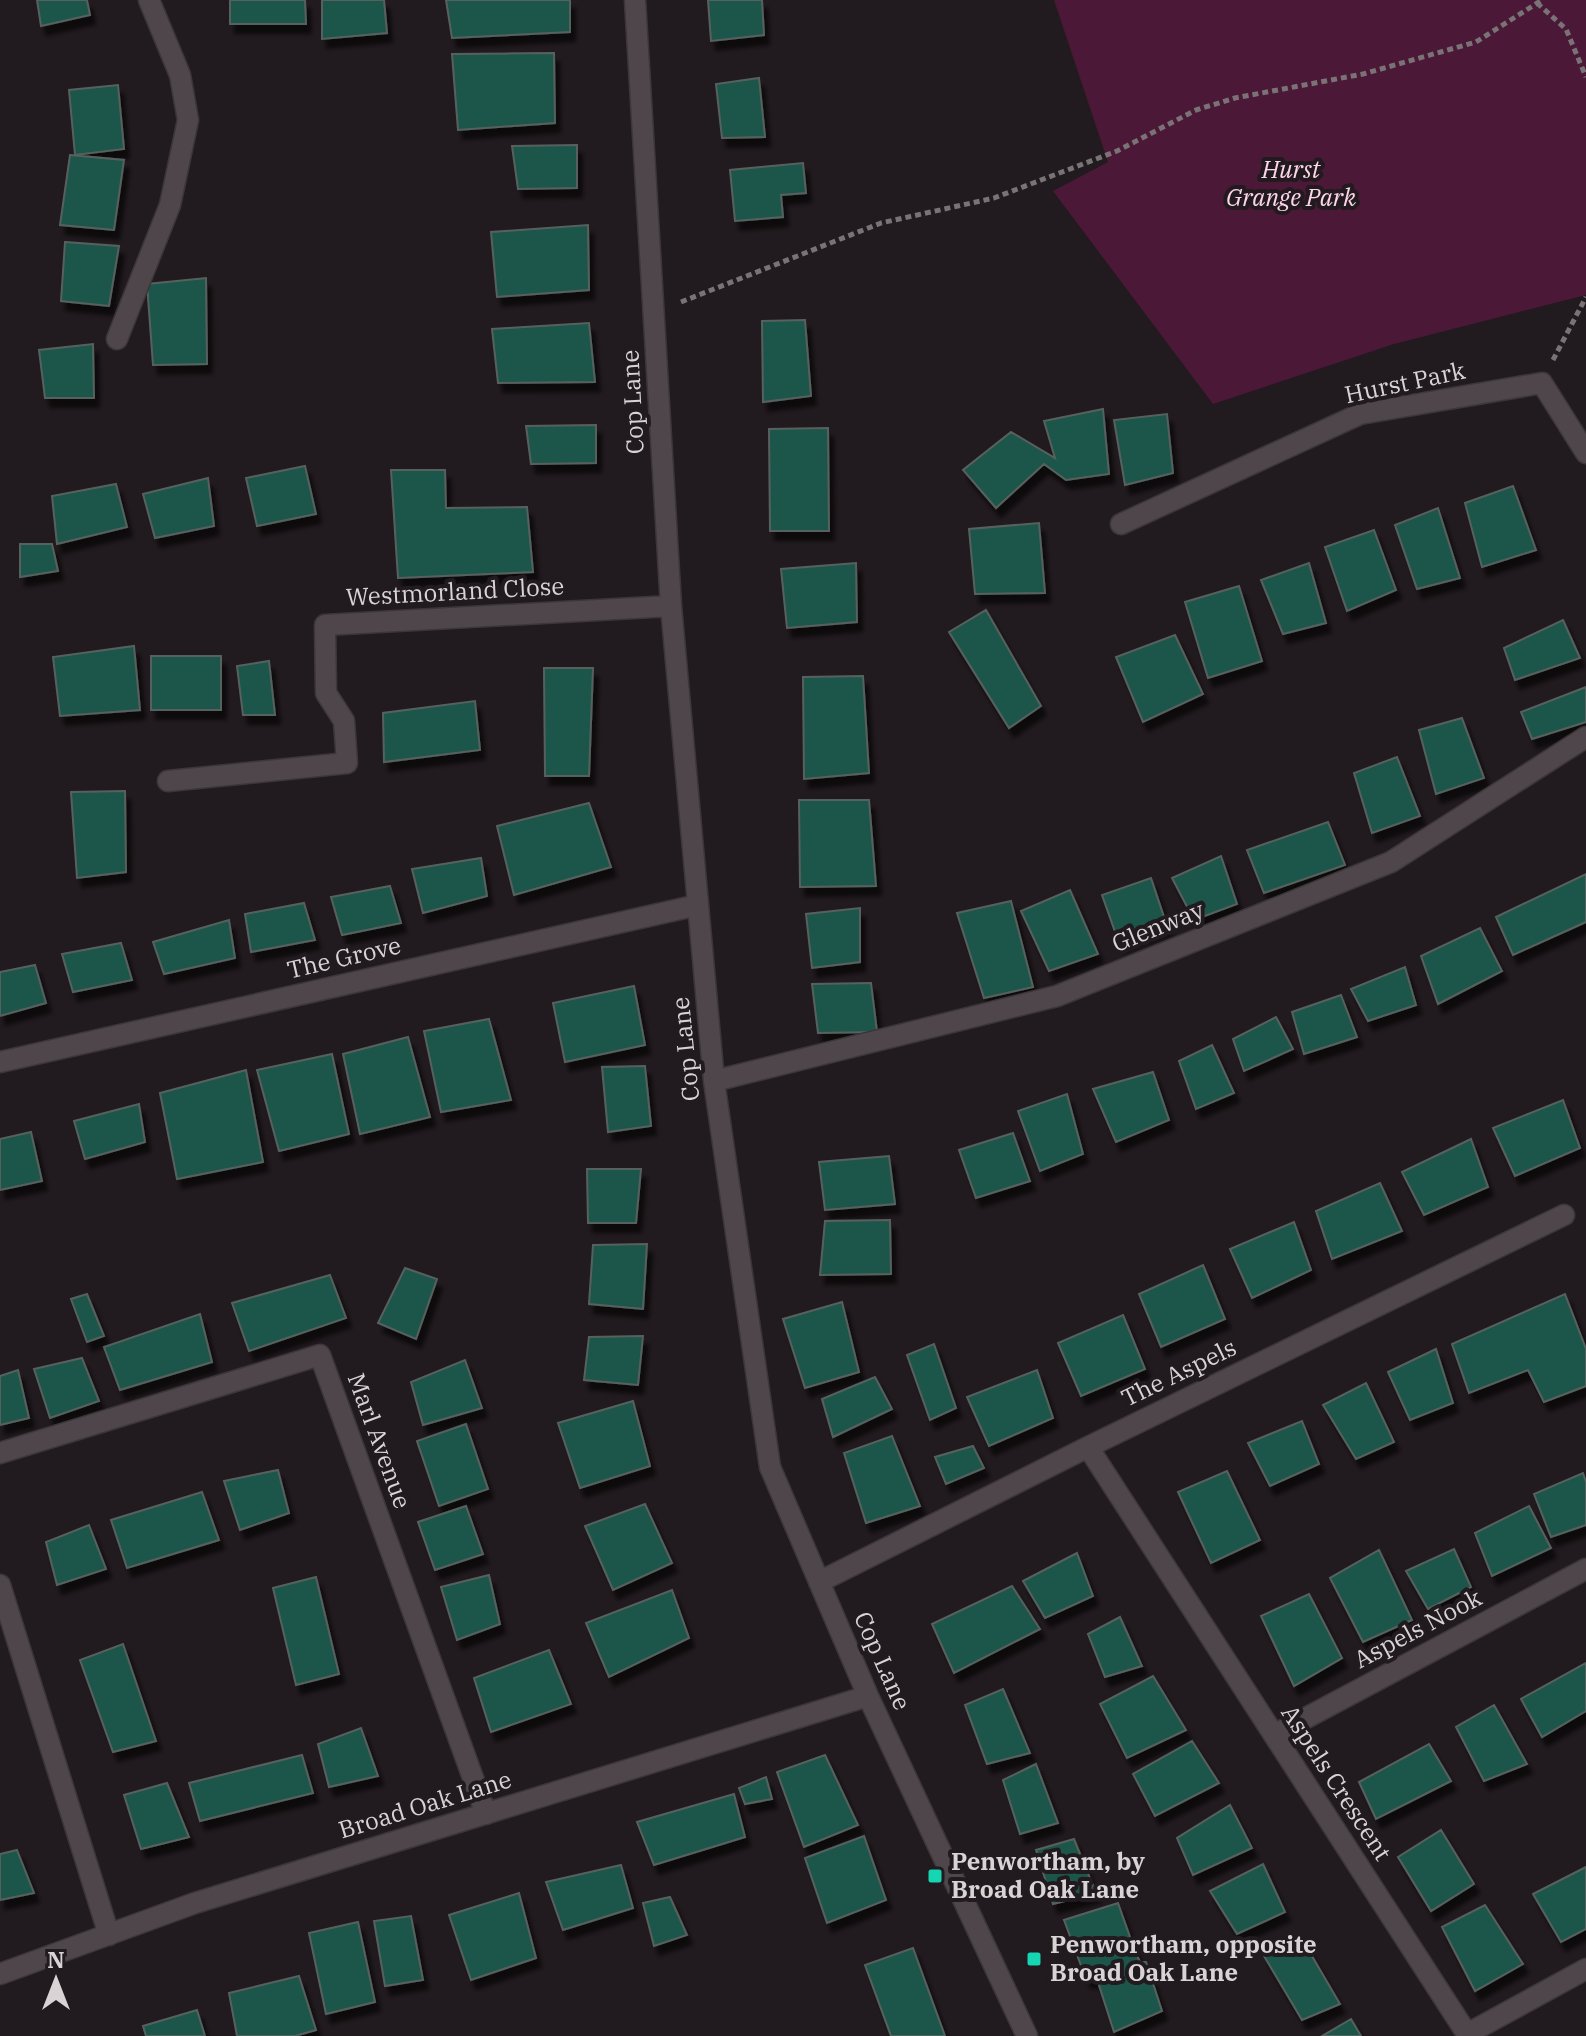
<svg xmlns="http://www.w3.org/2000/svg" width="1586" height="2036" font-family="'IBM Plex Serif',serif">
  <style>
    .green { fill: #4c1838 }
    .building { fill: #1e5548; stroke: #57615e; stroke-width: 2; filter: url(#shadow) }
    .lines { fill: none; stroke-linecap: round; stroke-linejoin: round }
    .minor-casing { stroke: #3c3639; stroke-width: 23 }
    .path { stroke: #797376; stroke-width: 5; stroke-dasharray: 6 4; stroke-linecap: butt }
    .minor { stroke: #4e464a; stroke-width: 20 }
    .poi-dot { fill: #15d5b3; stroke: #211a1e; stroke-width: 3 }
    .labels { text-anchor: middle; stroke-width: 8; stroke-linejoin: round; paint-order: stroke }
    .park-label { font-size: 24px; font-style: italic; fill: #fed5ea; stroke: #211a1e }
    .street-label { font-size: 24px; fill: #d8d3d5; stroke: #211a1e }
    .poi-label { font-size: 24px; font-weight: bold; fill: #d8d3d5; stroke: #211a1e; text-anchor: start }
  </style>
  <defs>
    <filter id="shadow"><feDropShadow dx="5" dy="9" stdDeviation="2" flood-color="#0009"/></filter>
  </defs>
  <rect width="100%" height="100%" fill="#211a1e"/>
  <path class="green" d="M1054,0H1586V295L1394,344L1213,404L1053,191L1108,162Z"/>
  <path class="building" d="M37,0H87L90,15L41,26Z
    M230,0H305L306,24H230Z
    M322,0H384L387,33L322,39Z
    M446,0H570V32L452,38Z
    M708,0H762L764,35L711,41Z
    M554,53L555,123L458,130L452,54Z
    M759,78L765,137L722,138L716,84Z
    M118,85L124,149L75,155L69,90Z
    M577,145V188L518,189L512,146Z
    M70,155L124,160L114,230L60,225Z
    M803,163L806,193L781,195L783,217L735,221L730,170Z
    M588,225L589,290L497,297L491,232Z
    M65,242L119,246L109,306L61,301Z
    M206,278L207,364L153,365L147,284Z
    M805,320L811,396L763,402L762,321Z
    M589,323L595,382L498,383L492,329Z
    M93,344L94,398H45L39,350Z
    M1103,409L1109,474L1066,480L1044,464L996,508L963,470L1011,432L1055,458L1044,421Z
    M1167,414L1173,473L1125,485L1114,420Z
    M596,425V463L531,464L526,426Z
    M828,428L829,531H770L769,429Z
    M305,466L316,514L257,526L246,478Z
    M391,470H445L446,508L527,507L533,572L398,578Z
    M208,478L214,526L155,538L143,494Z
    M116,484L127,527L57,544L52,496Z
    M1513,486L1536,550L1482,567L1465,503Z
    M1438,508L1460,578L1417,589L1395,525Z
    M1039,523L1045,593L975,594L969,529Z
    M1374,530L1396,590L1347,611L1325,547Z
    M20,544H52L58,571L20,577Z
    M856,563L857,622L787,628L781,569Z
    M1309,563L1326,623L1283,634L1261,580Z
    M1239,586L1262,661L1208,678L1185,602Z
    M986,610L1041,706L1009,728L949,632Z
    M1563,620L1580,658L1515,680L1504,648Z
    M1175,635L1203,694L1143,722L1116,657Z
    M134,646L140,710L60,716L53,657Z
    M151,656H221V710H151Z
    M269,661L275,715H243L237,666Z
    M544,668H593L589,776H545Z
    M863,676L869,773L804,779L803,677Z
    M1586,687V722L1532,739L1521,712Z
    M475,701L480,750L384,762L383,713Z
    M1462,718L1484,778L1436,794L1419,730Z
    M1397,757L1420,816L1372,833L1354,773Z
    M125,791L126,872L77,878L71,792Z
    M799,800H869L876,886L800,887Z
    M589,803L611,867L514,895L497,826Z
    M1328,822L1345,865L1264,893L1247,850Z
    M1221,856L1237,904L1194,920L1172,878Z
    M481,858L487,896L423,913L412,869Z
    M1586,874V922L1513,955L1496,917Z
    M1151,878L1167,926L1119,943L1102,895Z
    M390,886L401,923L342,935L331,897Z
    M1070,890L1098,954L1049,971L1021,911Z
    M1011,901L1033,987L984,998L957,913Z
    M304,903L315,940L251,952L245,914Z
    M860,908V962L812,968L806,914Z
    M229,920L235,958L164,974L153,942Z
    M1480,928L1502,971L1438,1004L1421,956Z
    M121,943L132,980L73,992L62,954Z
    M35,965L46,1003L0,1016V972Z
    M1405,967L1416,1005L1368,1021L1351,989Z
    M871,983L877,1032L818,1033L812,984Z
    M634,986L645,1045L565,1062L553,1003Z
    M1341,995L1357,1037L1304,1054L1292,1012Z
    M1276,1017L1293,1049L1244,1071L1233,1039Z
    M489,1019L511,1100L441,1112L424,1031Z
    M408,1037L430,1117L360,1134L343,1054Z
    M1212,1045L1234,1093L1196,1109L1179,1061Z
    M332,1054L349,1134L279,1151L257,1070Z
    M645,1066L651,1126L608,1132L602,1067Z
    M246,1070L263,1162L177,1179L160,1093Z
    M1153,1072L1169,1120L1116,1142L1093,1089Z
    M1067,1094L1083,1154L1040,1171L1018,1111Z
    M1563,1100L1580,1148L1515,1176L1493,1128Z
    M139,1104L145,1142L85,1159L74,1121Z
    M31,1132L42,1181L0,1190V1139Z
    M1013,1133L1030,1181L976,1198L959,1150Z
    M1471,1139L1488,1187L1424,1215L1402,1172Z
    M889,1156L895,1204L825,1210L819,1162Z
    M587,1169H641L636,1223H588Z
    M1380,1183L1402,1231L1332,1259L1316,1211Z
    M890,1220L891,1274L820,1275L825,1221Z
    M1294,1222L1311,1270L1252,1298L1230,1249Z
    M647,1244L643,1309L589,1304L593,1245Z
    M1203,1265L1225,1319L1161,1347L1139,1294Z
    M405,1268L437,1279L416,1339L378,1323Z
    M330,1275L346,1318L249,1351L232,1303Z
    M87,1294L104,1336L87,1342L71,1299Z
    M1565,1294L1586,1349V1386L1544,1402L1528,1370L1469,1393L1452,1344Z
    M842,1302L859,1372L805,1388L783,1319Z
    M200,1314L212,1362L120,1390L104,1347Z
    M1123,1315L1145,1369L1081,1396L1058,1343Z
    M643,1336L638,1385L584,1380L589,1337Z
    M934,1344L956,1408L930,1420L907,1355Z
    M1436,1349L1453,1403L1410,1420L1388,1372Z
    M82,1358L99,1401L50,1418L34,1369Z
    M465,1360L482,1408L423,1425L411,1382Z
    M18,1370L29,1418L0,1425V1376Z
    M1037,1370L1053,1418L989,1446L967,1397Z
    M875,1377L892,1409L833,1437L822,1399Z
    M1366,1383L1394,1442L1356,1459L1323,1405Z
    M633,1401L650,1466L580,1488L558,1423Z
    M1302,1421L1319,1464L1270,1486L1248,1443Z
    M466,1424L488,1489L439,1506L417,1441Z
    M892,1436L920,1506L866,1523L844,1453Z
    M973,1446L984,1468L946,1484L935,1457Z
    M278,1470L289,1513L240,1530L224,1481Z
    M1227,1471L1260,1540L1211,1563L1178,1492Z
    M1583,1473L1586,1482V1525L1551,1537L1534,1494Z
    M202,1492L219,1540L127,1568L111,1520Z
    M645,1504L672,1563L613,1590L585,1526Z
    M466,1506L483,1554L435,1570L418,1522Z
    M1529,1506L1551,1548L1492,1576L1475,1533Z
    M89,1525L106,1569L57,1585L46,1542Z
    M1454,1549L1471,1587L1428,1609L1406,1571Z
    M1379,1550L1412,1620L1363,1642L1330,1578Z
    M1077,1553L1093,1596L1045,1618L1023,1581Z
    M489,1575L500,1624L457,1640L441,1587Z
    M316,1577L339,1674L296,1685L273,1588Z
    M1012,1586L1040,1629L954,1673L932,1624Z
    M672,1590L689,1638L609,1677L586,1623Z
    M1309,1594L1342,1658L1294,1686L1261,1616Z
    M1120,1617L1142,1666L1105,1677L1088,1634Z
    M123,1644L156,1741L113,1752L80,1660Z
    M549,1650L571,1704L491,1732L474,1678Z
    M1586,1663V1711L1542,1737L1521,1699Z
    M1153,1676L1186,1730L1127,1758L1100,1704Z
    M1003,1689L1030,1753L987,1764L965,1705Z
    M1494,1705L1527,1764L1484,1781L1456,1727Z
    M361,1728L378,1776L329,1787L318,1744Z
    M1192,1741L1219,1783L1155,1816L1133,1774Z
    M1429,1744L1451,1781L1376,1819L1359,1782Z
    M302,1755L313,1793L200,1821L189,1783Z
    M825,1755L858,1825L804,1847L777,1772Z
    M1036,1764L1058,1823L1020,1834L1003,1780Z
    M766,1777L772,1799L745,1804L739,1788Z
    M167,1783L189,1837L141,1849L124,1795Z
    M734,1794L745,1837L654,1865L637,1822Z
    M1230,1805L1252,1848L1193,1875L1177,1838Z
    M1441,1830L1474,1884L1431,1911L1398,1857Z
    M864,1836L886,1900L827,1923L805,1858Z
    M1074,1839L1096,1893L1053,1904L1036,1850Z
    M17,1850L34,1893L0,1900V1854Z
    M1263,1864L1285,1912L1237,1934L1210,1891Z
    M621,1865L633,1908L563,1930L546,1882Z
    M1586,1867V1929L1561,1942L1533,1894Z
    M519,1893L536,1958L471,1980L449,1915Z
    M670,1897L687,1935L654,1946L643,1903Z
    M1118,1903L1135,1951L1140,1962H1146L1162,2011L1114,2032L1097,1979H1086L1064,1920Z
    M1485,1905L1523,1964L1475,1991L1442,1927Z
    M411,1916L423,1980L385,1986L374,1921Z
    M358,1922L375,2002L326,2014L309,1933Z
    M1302,1939L1340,2004L1302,2020L1264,1956Z
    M913,1948L945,2036H891L865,1965Z
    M299,1976L316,2030L295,2036H237L229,1993Z
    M197,2010L205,2036H146L143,2026Z
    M1351,2019L1361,2036H1322Z"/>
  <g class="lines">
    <g class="minor-casing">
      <path id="minor" d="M635,0L671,606L714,1081L770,1467L868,1696L1027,2036
        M117,339L170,205L188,120L180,75L149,0
        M1121,524L1360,414L1542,383L1586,453
        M168,781L347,763L344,721L326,693L325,625L671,606
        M0,1062L698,905
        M714,1081L1057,996L1391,862L1586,737
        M1088,1447L1467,2034L1586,1969
        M0,1453L320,1355L486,1814
        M819,1582L1088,1447L1564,1215
        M0,1585L109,1935
        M1274,1735L1586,1569
        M0,1974L195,1903L868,1696"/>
    </g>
    <path class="path" d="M1537,3L1566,29L1586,77
      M681,302L881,223L994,198L1117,151L1196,110L1235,98L1363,74L1476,42L1542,0
      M1553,360L1586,297"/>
    <use href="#minor" class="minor"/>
  </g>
  <g class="poi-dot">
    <rect x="927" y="1868" width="16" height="16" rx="4"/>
    <rect x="1026" y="1951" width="16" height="16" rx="4"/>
  </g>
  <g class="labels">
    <g class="park-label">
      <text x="1291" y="178">Hurst<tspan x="1291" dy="28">Grange Park</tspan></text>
    </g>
    <g class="street-label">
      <text transform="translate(1405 383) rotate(-12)" y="8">Hurst Park</text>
      <text transform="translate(633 402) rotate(-93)" y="8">Cop Lane</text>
      <text transform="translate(455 592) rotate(-3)" y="8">Westmorland Close</text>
      <text transform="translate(1158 927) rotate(-22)" y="8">Glenway</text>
      <text transform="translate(344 958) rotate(-13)" y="8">The Grove</text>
      <text transform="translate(686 1049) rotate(-96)" y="8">Cop Lane</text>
      <text transform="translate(1179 1373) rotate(-26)" y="8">The Aspels</text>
      <text transform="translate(379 1441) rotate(70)" y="8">Marl Avenue</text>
      <text transform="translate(1418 1629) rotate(-28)" y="8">Aspels Nook</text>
      <text transform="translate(882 1661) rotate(66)" y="8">Cop Lane</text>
      <text transform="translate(1336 1783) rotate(57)" y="8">Aspels Crescent</text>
      <text transform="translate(425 1805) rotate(-17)" y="8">Broad Oak Lane</text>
    </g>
    <g class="poi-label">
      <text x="951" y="1870">Penwortham, by<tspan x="951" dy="28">Broad Oak Lane</tspan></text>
      <text x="1050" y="1953">Penwortham, opposite<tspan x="1050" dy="28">Broad Oak Lane</tspan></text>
    </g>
  </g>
  <g transform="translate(56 1980)" stroke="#211a1e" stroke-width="6" paint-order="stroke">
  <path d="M0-6L14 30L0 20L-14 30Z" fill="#d8d3d5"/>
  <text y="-12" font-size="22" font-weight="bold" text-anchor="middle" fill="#d8d3d5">N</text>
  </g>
</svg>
